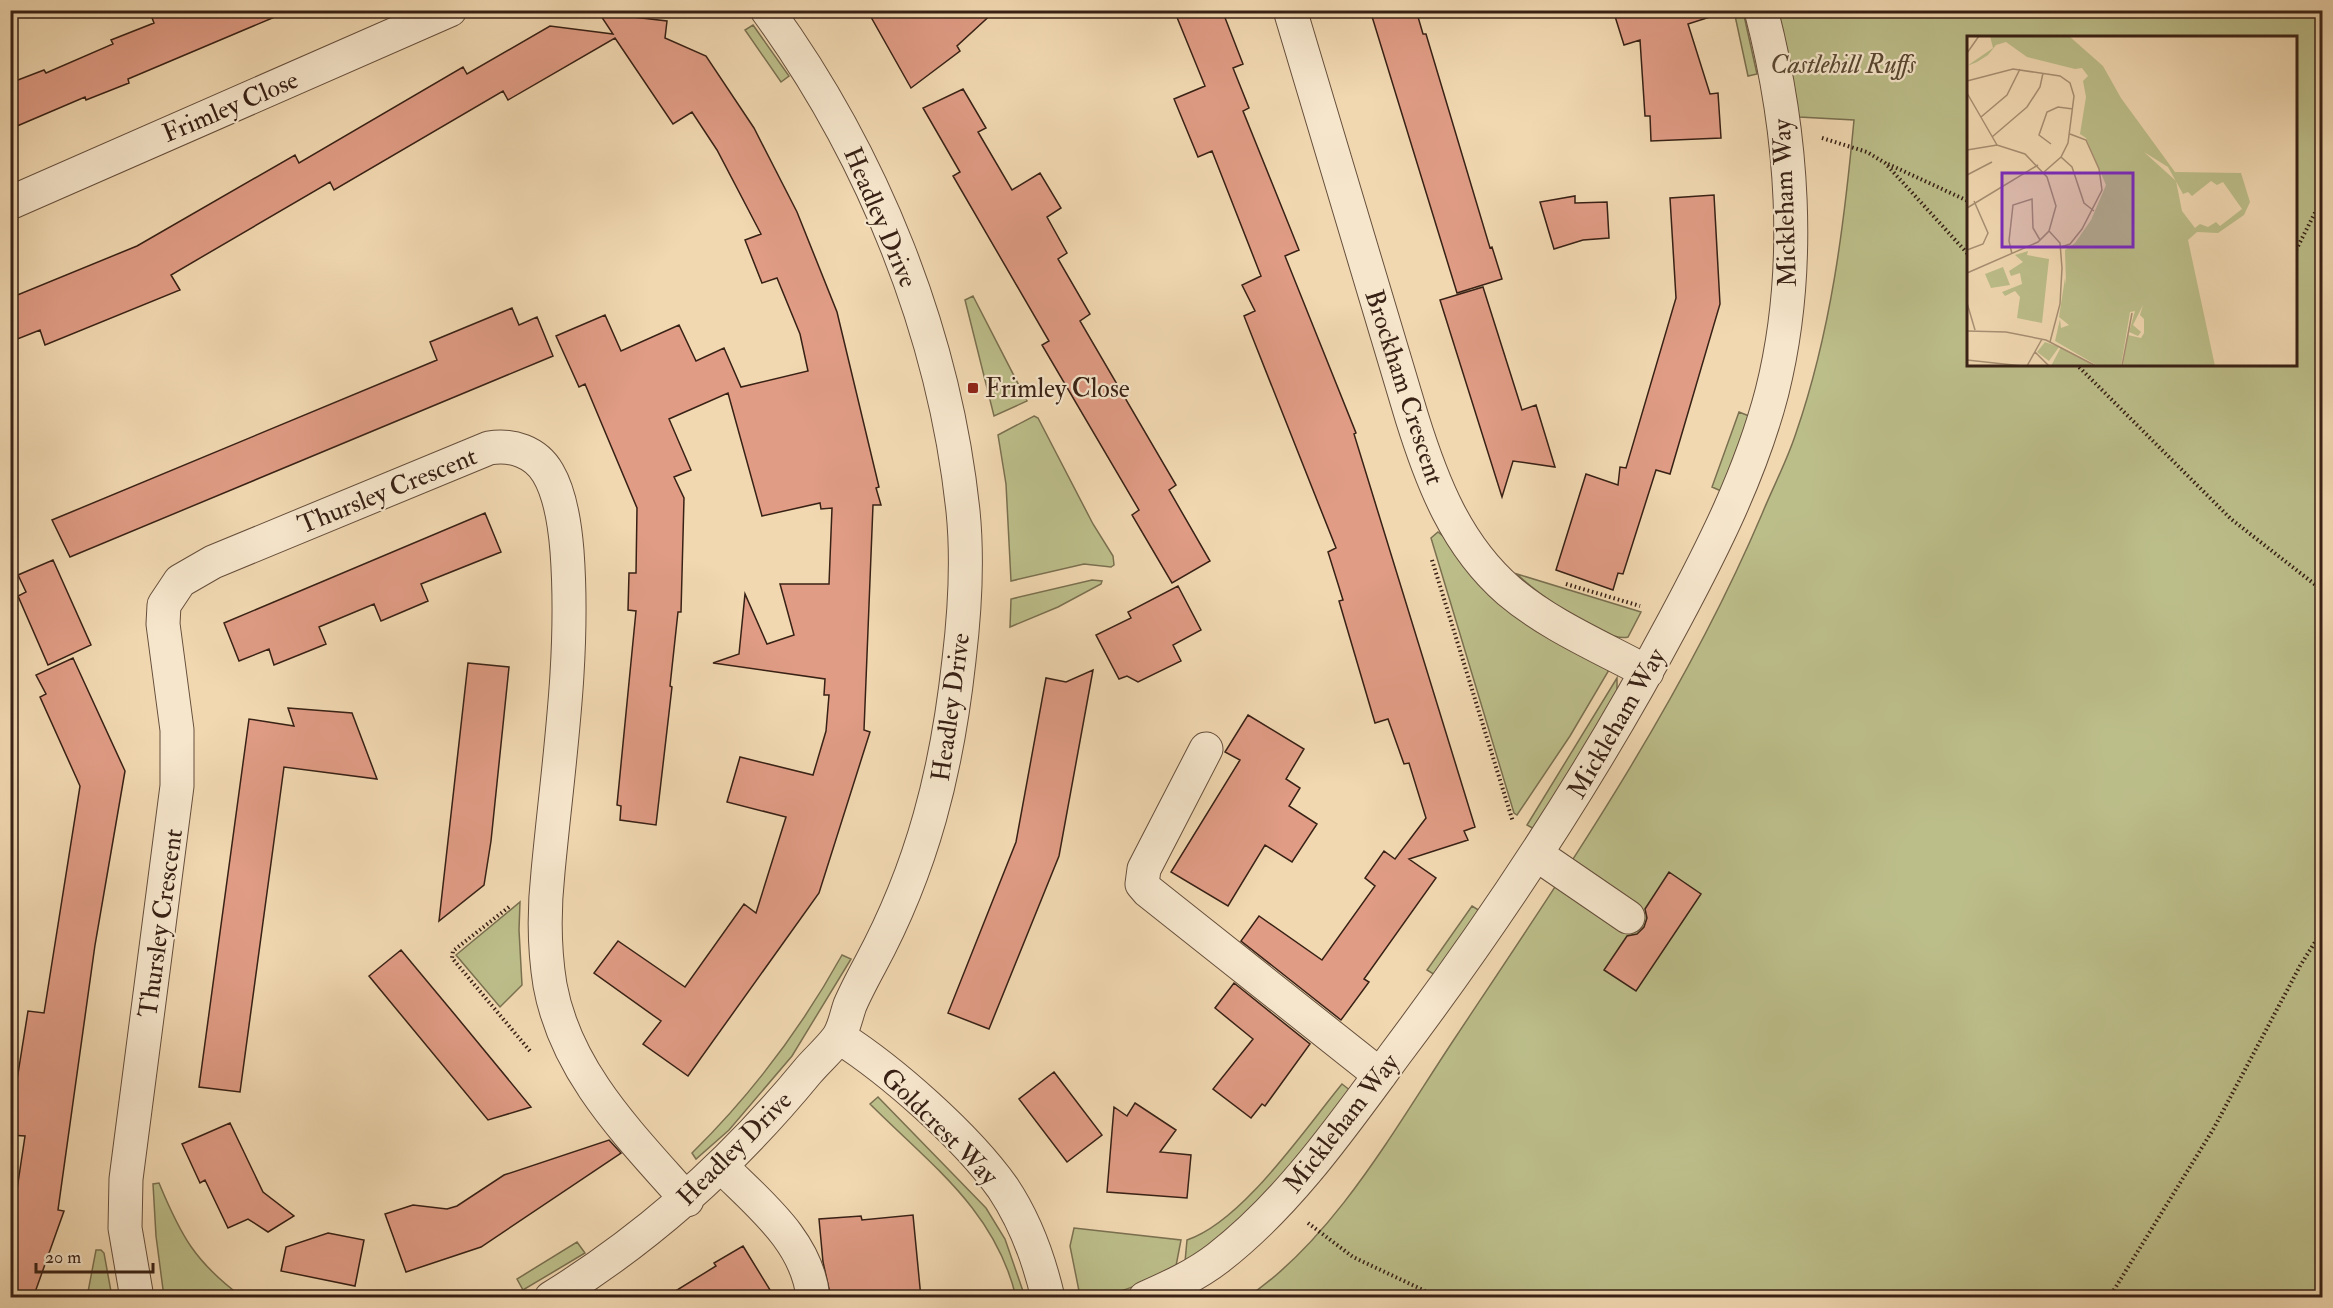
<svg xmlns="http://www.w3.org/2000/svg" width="2333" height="1308" font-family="'IM FELL Double Pica',serif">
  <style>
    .green { fill: #bcbe8a; stroke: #7a7050; stroke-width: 1.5; fill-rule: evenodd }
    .building { fill: #e09c85; stroke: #382115; stroke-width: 1.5 }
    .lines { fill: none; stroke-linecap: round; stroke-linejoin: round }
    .minor-casing { stroke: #664f3c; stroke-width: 35 }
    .path { stroke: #382115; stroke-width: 4; stroke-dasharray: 1.5 3; stroke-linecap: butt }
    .minor { stroke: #f6e6cc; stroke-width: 33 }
    .poi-dot { fill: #8f2418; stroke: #f6e6cc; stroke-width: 2 }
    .labels { text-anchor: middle; stroke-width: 4.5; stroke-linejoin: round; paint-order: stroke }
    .park-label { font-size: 26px; font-style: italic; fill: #594832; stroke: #f6e6cc }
    .street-label { font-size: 26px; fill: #382115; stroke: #f6e6cc }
    .poi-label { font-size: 26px; fill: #382115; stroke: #f6e6cc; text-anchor: start }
    .inset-road { fill: none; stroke: #a78f73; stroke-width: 1.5 }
    .view { fill: #7b2cbf; fill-opacity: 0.15; stroke: #7b2cbf; stroke-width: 3 }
    .inset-edge { fill: none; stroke: #382115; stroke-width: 3 }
  </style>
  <rect width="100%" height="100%" fill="#f1d8b1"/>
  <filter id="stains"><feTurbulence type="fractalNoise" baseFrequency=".00333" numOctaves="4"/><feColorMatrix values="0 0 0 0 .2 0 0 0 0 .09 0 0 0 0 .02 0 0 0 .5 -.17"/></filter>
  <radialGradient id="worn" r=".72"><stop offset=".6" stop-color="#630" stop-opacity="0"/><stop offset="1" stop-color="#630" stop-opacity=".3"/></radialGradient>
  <path class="green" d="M1734,11H1743L1757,74L1748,76Z
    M1776,11H2322V1297L1246,1298C1335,1239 1398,1123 1457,1035C1568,868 1683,700 1762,514C1773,487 1787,461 1796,433C1831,332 1844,226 1854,120L1799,117ZM1968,38H2296V364H1968Z
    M753,25L789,76L781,82L745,30Z
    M973,296L1027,401L994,416L965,300Z
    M1739,412L1749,416L1721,491L1712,487Z
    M1034,416L1038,418L1093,524L1113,556L1114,565L1111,567L1084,564L1011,581L1006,484L998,435Z
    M1438,532L1609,670L1570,736L1517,815L1514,813L1431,538Z
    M1517,574L1641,612L1628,637C1606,643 1533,591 1517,574Z
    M1092,580L1102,581L1101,584L1058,607L1010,627L1011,599Z
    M1617,678V697L1534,829L1527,825Z
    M520,902L519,930L522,985L500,1007L456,955Z
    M1472,906L1480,911L1435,975L1427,970Z
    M842,955L851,959L792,1056L729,1130L696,1159L692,1153C752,1094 801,1029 842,955Z
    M1342,1084L1351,1091L1271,1188L1229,1231L1185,1262L1187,1240C1242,1222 1304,1130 1342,1084Z
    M878,1097L986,1208L1005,1239L1025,1297H1016C995,1210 931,1165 870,1104Z
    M159,1183C181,1236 195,1262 242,1297H164L156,1236L153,1184Z
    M1074,1228L1181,1240L1176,1266C1157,1277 1099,1307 1079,1291L1070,1246Z
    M577,1242L585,1253L523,1290L517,1279Z
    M96,1250H101L104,1253L112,1297H87Z"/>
  <path class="building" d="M149,10L289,11L128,79L129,83L86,100L85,97L10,129V83L44,70L46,73L113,44L111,40L154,23Z
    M867,10H996L957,46L960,51L911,88Z
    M1174,10H1222L1243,64L1233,68L1249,108L1243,111L1299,250L1285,256L1356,433L1354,434L1475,827L1464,831L1468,840L1409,859L1436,878L1364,979L1369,982L1341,1020L1241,941L1259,916L1322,960L1375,886L1365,878L1384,851L1395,859L1426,818L1409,763L1404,764L1388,719L1375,723L1339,601L1343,600L1328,552L1336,548L1244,316L1255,311L1242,285L1261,276L1212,151L1198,157L1174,99L1205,86Z
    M1370,10H1416L1423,34H1426L1490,248L1492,247L1502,279L1457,293Z
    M1613,10H1709L1710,17L1688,24L1710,94L1718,93L1721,138L1651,141L1650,116H1645L1640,40L1624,45Z
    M599,13L667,21L665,38L706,56L754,128L797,212L837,312L879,487L876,488L881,505H873L864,730L870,732L819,893L688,1076L643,1044L661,1021L594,973L618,941L685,987L744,904L756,913L786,817L727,802L740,757L813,775L826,731L829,695H824L825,679L713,663L739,654L745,594L767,644L794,635L780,584H829L832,508L821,509L820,503L762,516L728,393L669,419L691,470L674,477L684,498L681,612H678L670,686L672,687L656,825L620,820L621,806L617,805L636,611L628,610L629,573H636L637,508L585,384L579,387L556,336L605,315L621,351L679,325L696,361L724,348L741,387L808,371L800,334L777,278L762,283L745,240L761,234L717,150L692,112L673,124L615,38L508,100L503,91L334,190L330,182L171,275L180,290L45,345L40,330L10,342V298L137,246L295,155L299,163L463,67L467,74L550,26L613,34Z
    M963,89L986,128L978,132L1012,190L1040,173L1061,208L1047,217L1067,253L1058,259L1090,314L1080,321L1176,485L1169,490L1210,561L1172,583L1132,515L1139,510L1042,345L1049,341L953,176L960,172L923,108Z
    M1714,195L1720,304L1670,474L1656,470L1623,574L1618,573L1613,590L1556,570L1586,474L1618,485L1620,467L1626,468L1676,298L1670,198Z
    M1575,196V203L1607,202L1609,238L1583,240L1554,249L1540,202Z
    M1483,287L1522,410L1536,405L1555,467L1513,461L1502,497L1440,300Z
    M512,308L519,325L537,317L553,356L70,557L52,520L437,360L430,342Z
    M485,513L501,552L421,584L428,601L381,621L374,604L319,627L326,644L274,665L269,649L239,661L224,623Z
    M53,560L91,645L48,665L18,596L26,592L18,575Z
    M1178,586L1201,630L1173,645L1181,661L1138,682L1127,676L1119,679L1096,635L1131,618L1128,612Z
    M73,658L125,771L95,945L58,1210L64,1211L33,1298H10V1196H16L25,1136L10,1135V1124L28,1011L44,1013L80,786L40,697L46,694L36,675Z
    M468,663L509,667L491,841L484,885L439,921Z
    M1093,670L1059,856L989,1029L948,1013L1016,842L1046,678L1066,682Z
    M288,708L352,713L377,779L284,767L240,1092L199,1087L249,719L294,726Z
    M1248,715L1304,749L1286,779L1300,788L1289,806L1317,824L1292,862L1265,845L1228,906L1171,872L1240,760L1225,752Z
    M1669,872L1701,894L1636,991L1604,970L1627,936L1637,934L1644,927L1647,918L1645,909Z
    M401,950L456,1016L531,1107L488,1120L369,976Z
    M1234,983L1310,1044L1265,1106L1262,1104L1251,1118L1213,1089L1253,1039L1215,1008Z
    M1054,1072L1102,1135L1067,1162L1019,1099Z
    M1135,1103L1176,1130L1160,1152L1191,1155L1187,1198L1107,1192L1114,1107L1127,1116Z
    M230,1123L263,1192L294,1216L268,1232L248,1219L228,1228L205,1180L200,1183L182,1144Z
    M609,1140L621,1153L481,1247L406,1272L385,1214L413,1205L447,1209L457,1206L504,1175Z
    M913,1215L921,1298H831L823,1262L819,1219L861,1216L862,1220Z
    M328,1233L364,1240L355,1286L281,1271L286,1247Z
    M743,1246L775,1298H664L716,1266L714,1263Z"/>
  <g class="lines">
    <g class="minor-casing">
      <path id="minor" d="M1290,10L1412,418C1432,482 1456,545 1509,591C1549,625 1601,647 1647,672
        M10,203L450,10
        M1206,749L1144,869L1142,884L1148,891L1380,1075
        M1536,854L1628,917
        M839,1037C892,1071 966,1136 1003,1188C1025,1221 1039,1259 1048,1298
        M722,1167C759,1204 808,1242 813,1298
        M137,1298L125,1228L126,1179L177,786V730L163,624L164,605L180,581L213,562L489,448C512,444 536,452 548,473C561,495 565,526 567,551C575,659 558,765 548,872C544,909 544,948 550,985C566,1073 630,1135 687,1200
        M551,1298C650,1237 733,1162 807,1072C816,1061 828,1051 837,1039C844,1030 846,1016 850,1005C856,991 863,978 870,965C923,867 947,770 959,660C965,610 968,561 963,511C944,332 873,156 767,10
        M1145,1298C1170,1287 1196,1275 1218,1258C1289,1203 1343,1125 1396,1053C1499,916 1593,773 1674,621C1713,548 1751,473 1772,392C1803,268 1793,133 1761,10"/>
    </g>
    <path class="path" d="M1822,138L1867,152L1885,163L1968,254
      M1888,164L1968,201
      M2296,250L2322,199
      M2076,364L2231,519L2322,590
      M1432,560L1513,822
      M1566,584L1640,606
      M509,907L453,951L452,958L530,1051
      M1308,1223L1353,1257L1440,1298
      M2109,1298L2214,1128L2300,966L2322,931"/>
    <use href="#minor" class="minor"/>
  </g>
  <rect class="poi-dot" x="967" y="382" width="12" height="12" rx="3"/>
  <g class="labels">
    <g class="park-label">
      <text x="1843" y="73">Castlehill Ruffs</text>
    </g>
    <g class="street-label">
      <text transform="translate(230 106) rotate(-23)" y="9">Frimley Close</text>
      <text transform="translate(1784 203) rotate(-92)" y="9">Mickleham Way</text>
      <text transform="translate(881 217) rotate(67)" y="9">Headley Drive</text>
      <text transform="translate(1405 387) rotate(72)" y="9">Brockham Crescent</text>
      <text transform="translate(387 490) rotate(-22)" y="9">Thursley Crescent</text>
      <text transform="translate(950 707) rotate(-82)" y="9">Headley Drive</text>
      <text transform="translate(1616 723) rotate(-60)" y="9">Mickleham Way</text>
      <text transform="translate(160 923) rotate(-82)" y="9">Thursley Crescent</text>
      <text transform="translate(1341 1123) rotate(-52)" y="9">Mickleham Way</text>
      <text transform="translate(940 1126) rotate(45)" y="9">Goldcrest Way</text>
      <text transform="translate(734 1148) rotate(-45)" y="9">Headley Drive</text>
    </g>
    <g class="poi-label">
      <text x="985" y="397">Frimley Close</text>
    </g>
  </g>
  <g transform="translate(1967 36)">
    <rect width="330" height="330" fill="#f1d8b1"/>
    <path d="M23,0H102L136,30L154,62L208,136L274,137L283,166L277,179L251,197L230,196L221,204L248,330L156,329L161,299L174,302L177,297V283L173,279L176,269L166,289L174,296L171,300L162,296L168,275L163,276L154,330H131L88,305L93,283L94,292L102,289L92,281L98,242L99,249L98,214L108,207L124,184L139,149L119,102L113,98L119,61L116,45L121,40L115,32L108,33L60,21L39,6L29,9L21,19L10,26L0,30L26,12ZM177,116L201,131L216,158L221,156L225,160L244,145L250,149L256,146L275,173L253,190L249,186L241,191L233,188L228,192L215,175L209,145ZM61,215L60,219L82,223L75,287L50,282L53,261L48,255L38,260L35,256L55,248L53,237L44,240L42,235L56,226L48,219ZM36,231L43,249L24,252L18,238ZM78,306L92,311L82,325L70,316ZM94,311L118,324L127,330H84Z" fill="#bcbe8a" fill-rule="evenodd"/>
    <path class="inset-road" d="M0,17L12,0M0,45L46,33L93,40L103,47L107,60L101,107L94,121L77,136M0,57L30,109M14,81L40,59L53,33M25,101L60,71L73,51L76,37M84,108L72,99L80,76L91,71L106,73M0,114L30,109L58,118L80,141L89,170L82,195L71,206L0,237M94,121L105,131L117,167L127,175M0,139L25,126M0,172L71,129M82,195L93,207L95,232L93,268L83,306M94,211L103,208L115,193L135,154L132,133L119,104L103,98M0,214L16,208L21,197L7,165M45,218L42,205L46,169L65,163L66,192L73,204M0,267L8,294M0,295L39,296L79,304L129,330M68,316L82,330M0,324L55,330M60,330L75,303M155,330L165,277"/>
    <path class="view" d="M35,137H166V211H35Z"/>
    <rect width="330" height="330" class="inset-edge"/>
  </g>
  <rect width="2333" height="1308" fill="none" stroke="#f1d8b1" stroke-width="36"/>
  <rect x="12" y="12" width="2309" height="1284" fill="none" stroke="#382115" stroke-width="3"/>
  <rect x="18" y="18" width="2297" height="1272" fill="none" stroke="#382115" stroke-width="1.5"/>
  <path d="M36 1263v9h117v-9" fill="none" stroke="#382115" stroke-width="3"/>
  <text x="45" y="1263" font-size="18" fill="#382115" stroke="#f6e6cc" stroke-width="4.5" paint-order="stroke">20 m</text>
  <rect width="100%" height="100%" filter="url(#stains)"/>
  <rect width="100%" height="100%" fill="url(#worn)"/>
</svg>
